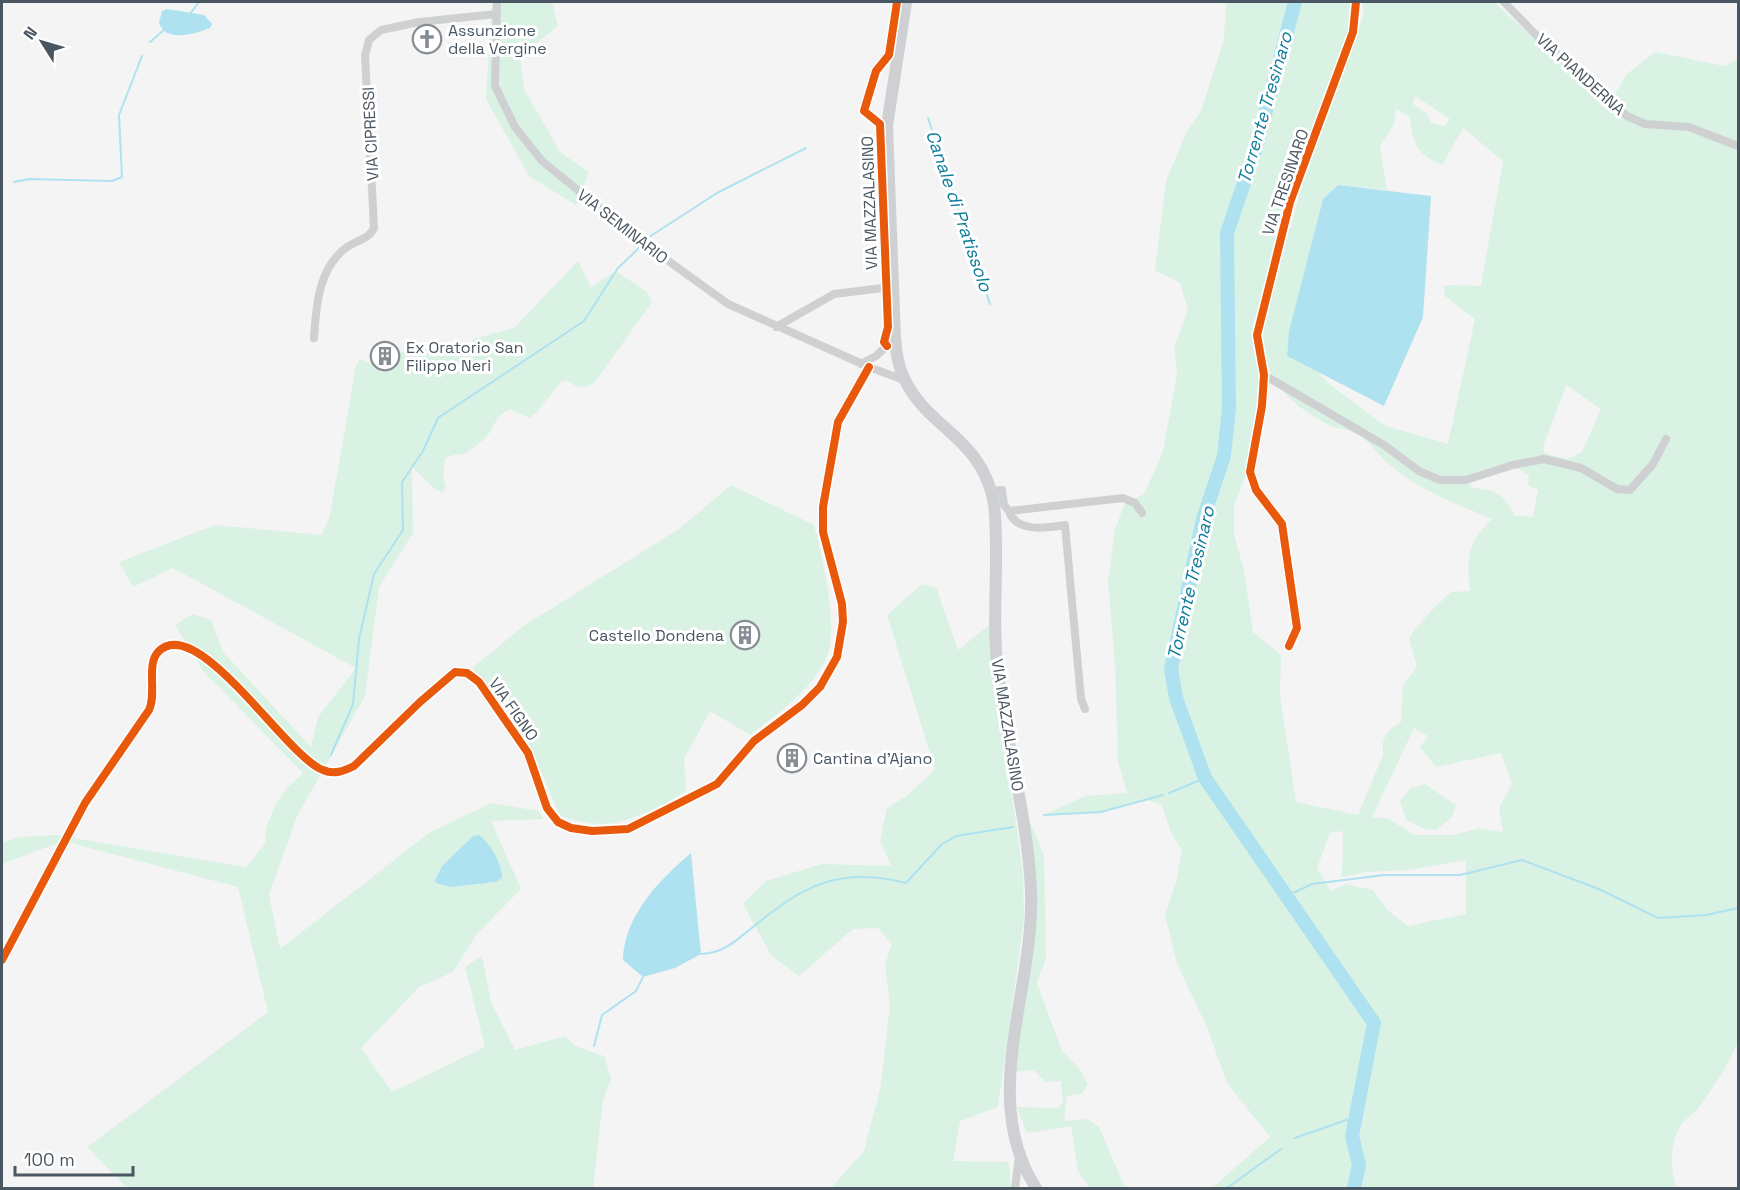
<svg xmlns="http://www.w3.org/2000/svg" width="1740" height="1190" font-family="'Space Grotesk',sans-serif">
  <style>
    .green { fill: #d9f2e3; fill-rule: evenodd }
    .water { fill: #aee2f0 }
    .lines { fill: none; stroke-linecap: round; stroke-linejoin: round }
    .stream { stroke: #aee2f0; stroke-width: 2 }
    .river { stroke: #aee2f0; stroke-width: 14 }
    .street { stroke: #ced0d2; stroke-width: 8 }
    .secondary { stroke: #ced0d4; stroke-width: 12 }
    .cycleway-casing { stroke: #fff; stroke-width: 11 }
    .cycleway { stroke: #e8590c; stroke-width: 8 }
    .labels { text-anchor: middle; stroke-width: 6; stroke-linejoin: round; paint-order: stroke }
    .poi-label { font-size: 16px; fill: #4a5661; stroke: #fff; text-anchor: start }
    .street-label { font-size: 16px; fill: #4a5661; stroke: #fff }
    .water-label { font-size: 18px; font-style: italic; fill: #0c7c9b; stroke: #fff }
  </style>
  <rect width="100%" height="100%" fill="#f4f4f4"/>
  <path class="green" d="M492,2H552L558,26L532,46L518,40L524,89L560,152L589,172L576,205L529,176L486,99Z
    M1226,2H1352L1353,20L1288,198L1253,327V343L1260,379L1249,466L1234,505V534L1244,571L1253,632L1281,655L1280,696L1296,802L1358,815L1383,755V741L1389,730L1401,722L1403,685L1417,667L1409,637L1430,612L1451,592L1470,591C1466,557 1468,543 1492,519C1457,504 1421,491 1391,466C1379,457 1370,441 1357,434C1348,429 1336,429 1327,424C1284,401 1259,373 1263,323L1305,176L1364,13L1362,2H1494L1608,106L1627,74L1655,52L1724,66L1738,59V1042C1728,1065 1714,1086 1700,1106C1695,1114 1685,1118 1680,1126C1670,1146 1669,1168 1677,1188H1212L1270,1137L1227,1083L1207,1027L1177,964L1165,915L1176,882L1182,850L1171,833L1162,805L1146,800L1101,812L1044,815L1085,796L1127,793L1118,761L1115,665L1108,581L1115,530L1124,505L1144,494L1163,452L1177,373L1174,347L1188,310L1180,283L1155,270L1166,181L1185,135L1201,111L1224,39ZM1415,96L1450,119L1445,126L1431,123L1427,114L1413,104ZM1396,109L1410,117C1413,145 1416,153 1442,165L1463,128L1503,161L1481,286L1444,285L1445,296L1475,319L1448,444L1383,425L1328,383L1318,372L1287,356L1289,331L1323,199L1338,185L1387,190L1380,146L1394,124ZM1566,385L1601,409L1582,452L1567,459L1544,453L1543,447ZM1513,465L1529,475L1528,486L1538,490L1533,517L1515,516C1503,494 1498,490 1472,488L1466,480ZM1414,728L1428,736L1420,747L1436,767L1501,753L1512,784L1499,808L1503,832L1479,828L1453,835H1414L1389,819L1372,817ZM1343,831L1342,877L1367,872L1410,870L1466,860V914L1408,926L1387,910L1373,890L1346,884L1331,891L1317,868L1330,833Z
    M578,261L591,287L616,271L648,293L652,302L595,382C583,390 578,388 566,380L561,382L536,413L529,418L511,409C493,415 495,431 483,440C478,444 472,449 467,452C460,456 452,453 445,459L443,477L446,487L443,492L435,489L412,467L413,533L379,587L365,696L297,816L269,895L280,949L429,833L491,803L539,811L543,819L491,821L521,889L476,935L453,972L419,987L361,1048L392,1092L485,1047L465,967L482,956L491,1002L515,1050L565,1036L575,1046L604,1056L611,1079L603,1100L593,1188H127L87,1147L268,1012L238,887L63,841L2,864V843L19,837L56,835L246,867L265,844L266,828L275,805L286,789L303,773L204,672L175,625L193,614L211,620L223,652L311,747L318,717L356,668L173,568L133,587L119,562L215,525L322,535L330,515L356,365L360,359L380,367L392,366L393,352L465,351L469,355L473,339L514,328ZM473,836L484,839L502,871L496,882L442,886V866Z
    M731,485L814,525C822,556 841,632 825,661C808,693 778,713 750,735L710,711L684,759L686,791C669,803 635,819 614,823C597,826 575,821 559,815C538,760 515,710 472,668L525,625L679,529Z
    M922,584L936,587L958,650L992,623L994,692L1015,816L1023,874L1024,919L998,1107L960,1121L953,1161L1009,1162L1011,1188H831L864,1151L881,1085L890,1004L885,964L892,944L878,928L853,929L799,976L771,955L743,904L766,881L822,864L891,866L880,841L887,808L908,795L935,769L887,615Z
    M1425,784L1456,805L1452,817L1436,830L1425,829L1406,820L1400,801L1411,788Z
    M1027,816L1044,855L1046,958L1037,983L1062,1051L1079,1068L1088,1085L1081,1094L1067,1096L1064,1121L1087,1119L1099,1127L1125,1188H1090L1078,1171L1071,1126L1027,1133L1017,1107L1058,1108L1063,1101L1061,1081L1046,1082L1033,1070L1014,1072L1032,957Z"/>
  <path class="water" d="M167,9L204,15L212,24L210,28C195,34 166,43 159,23L162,11Z
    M1338,185L1431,196L1423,317L1384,406L1287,356L1289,331L1323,199Z
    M479,835C490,843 503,865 502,878L496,882L450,887L436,883L435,880L442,866L473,836Z
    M691,853L701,954L675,968L643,977L623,960C624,916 659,880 691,853Z"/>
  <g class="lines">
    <path class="stream" d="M190,14L199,2
      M150,42L165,29
      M928,118L990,304
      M14,182L29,179L112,181L122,177L119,115L142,56
      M646,239L717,193L806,148
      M331,755L353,704L359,639L374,574L403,530L402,482L423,451L438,418L584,321L618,268L640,247
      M1169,793L1205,778
      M1044,815L1101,812L1163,795
      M1285,897L1312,884L1384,875H1460L1522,860L1599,889L1658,918L1706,915L1738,908
      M701,954C725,953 735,941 753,927C804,885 840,866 906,883L941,845L956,836L1013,827
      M594,1046L602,1015L636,991L643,977
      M1295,1138L1355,1117
      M1227,1188L1281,1149"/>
    <path class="river" d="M1295,2L1256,148L1227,233L1229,408L1224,456L1203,519L1171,669L1176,698L1205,778L1374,1023L1352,1136L1359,1165L1354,1188"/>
    <path class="street" d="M497,2L495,86L515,127L542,161L638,239L728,304L869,367L904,380
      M1504,2L1539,38L1627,116L1645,124L1689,127L1738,146
      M776,327L834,294L891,287
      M314,338C316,305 319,267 347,247C357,240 369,239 374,228L365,56L369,40L381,30L419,22L497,14
      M861,364L876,356L895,338
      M1264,375L1384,445L1419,471L1440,480H1466L1513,465L1544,459L1581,468L1617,489L1630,490L1653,464L1666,439
      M992,491L1002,490L1004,505L1009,511L1123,498L1135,503L1142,513
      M1009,511C1016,533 1047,528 1065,525L1081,699L1085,709
      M1289,646L1297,628L1282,524L1256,490L1250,472L1262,406L1264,375L1257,335L1290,202L1353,32L1356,2
      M2,960L85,803L149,710C157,693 146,665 158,652C197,611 287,758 323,770C334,775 344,771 354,766L420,702L455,672L467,673L479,682L528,753L547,808L558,822L571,828L592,831L628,829L717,784L754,741L802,705L820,687L837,657L843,622L842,604L823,532V507L838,422L869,367
      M1015,1188L1019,1157"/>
    <path class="secondary" d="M906,2L887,126L895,338C896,352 898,366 904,378C927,429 982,436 994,504C1000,559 991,616 998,671C1006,745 1028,817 1031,891C1035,990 978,1098 1036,1188"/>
    <g class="cycleway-casing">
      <path id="cycleway" d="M887,346L884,342L888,327L880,124L864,111L876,71L889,55L897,2
        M1289,646L1297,628L1282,524L1256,490L1250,472L1262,406L1264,375L1257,335L1290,202L1353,32L1356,2
        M2,960L85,803L149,710C157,693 146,665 158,652C197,611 287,758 323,770C334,775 344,771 354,766L420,702L455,672L467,673L479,682L528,753L547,808L558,822L571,828L592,831L628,829L717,784L754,741L802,705L820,687L837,657L843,622L842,604L823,532V507L838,422L869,367"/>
    </g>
    <use href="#cycleway" class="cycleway"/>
  </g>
  <defs>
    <g id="church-ring" transform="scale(1.5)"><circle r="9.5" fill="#fff" stroke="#868d94" stroke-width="1.5"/><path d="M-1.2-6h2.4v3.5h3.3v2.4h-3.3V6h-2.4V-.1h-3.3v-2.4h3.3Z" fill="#868d94"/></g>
    <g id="building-ring" transform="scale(1.5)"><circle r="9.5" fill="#fff" stroke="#868d94" stroke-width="1.5"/><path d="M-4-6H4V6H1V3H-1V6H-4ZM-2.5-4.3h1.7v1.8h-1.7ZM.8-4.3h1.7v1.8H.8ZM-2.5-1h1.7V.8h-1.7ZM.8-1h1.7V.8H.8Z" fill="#868d94"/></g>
  </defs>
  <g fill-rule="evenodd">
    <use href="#church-ring" x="427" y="39"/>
    <use href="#building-ring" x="385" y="356"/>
    <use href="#building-ring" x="745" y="635"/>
    <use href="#building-ring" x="792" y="758"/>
  </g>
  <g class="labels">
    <g class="poi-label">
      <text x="448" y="36">Assunzione<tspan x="448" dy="18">della Vergine</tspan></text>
      <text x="406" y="353">Ex Oratorio San<tspan x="406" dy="18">Filippo Neri</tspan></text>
      <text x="724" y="641" text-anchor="end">Castello Dondena</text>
      <text x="813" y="764">Cantina d'Ajano</text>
    </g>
    <g class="street-label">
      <text transform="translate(1581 74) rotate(42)" y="6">VIA PIANDERNA</text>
      <text transform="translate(370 134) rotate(-93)" y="6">VIA CIPRESSI</text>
      <text transform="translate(1285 182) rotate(-71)" y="6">VIA TRESINARO</text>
      <text transform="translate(869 203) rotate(-92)" y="6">VIA MAZZALASINO</text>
      <text transform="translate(623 226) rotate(38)" y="6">VIA SEMINARIO</text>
      <text transform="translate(514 709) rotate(55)" y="6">VIA FIGNO</text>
      <text transform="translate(1008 725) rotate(81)" y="6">VIA MAZZALASINO</text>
    </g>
    <g class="water-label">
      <text transform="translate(1265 108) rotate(-74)" y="6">Torrente Tresinaro</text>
      <text transform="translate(959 211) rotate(71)" y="6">Canale di Pratissolo</text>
      <text transform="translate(1191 583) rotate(-77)" y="6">Torrente Tresinaro</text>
    </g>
  </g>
  <rect width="1740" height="1190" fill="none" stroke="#4a5661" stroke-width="6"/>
  <g transform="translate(42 42) rotate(307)" stroke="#ffffff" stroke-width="4.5" paint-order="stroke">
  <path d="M0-4.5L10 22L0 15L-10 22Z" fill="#4a5661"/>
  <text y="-9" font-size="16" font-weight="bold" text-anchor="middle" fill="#4a5661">N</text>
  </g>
  <path d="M15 1166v9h118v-9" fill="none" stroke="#4a5661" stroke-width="3"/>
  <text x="24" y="1166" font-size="18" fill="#4a5661" stroke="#ffffff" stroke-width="4.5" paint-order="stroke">100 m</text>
</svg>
